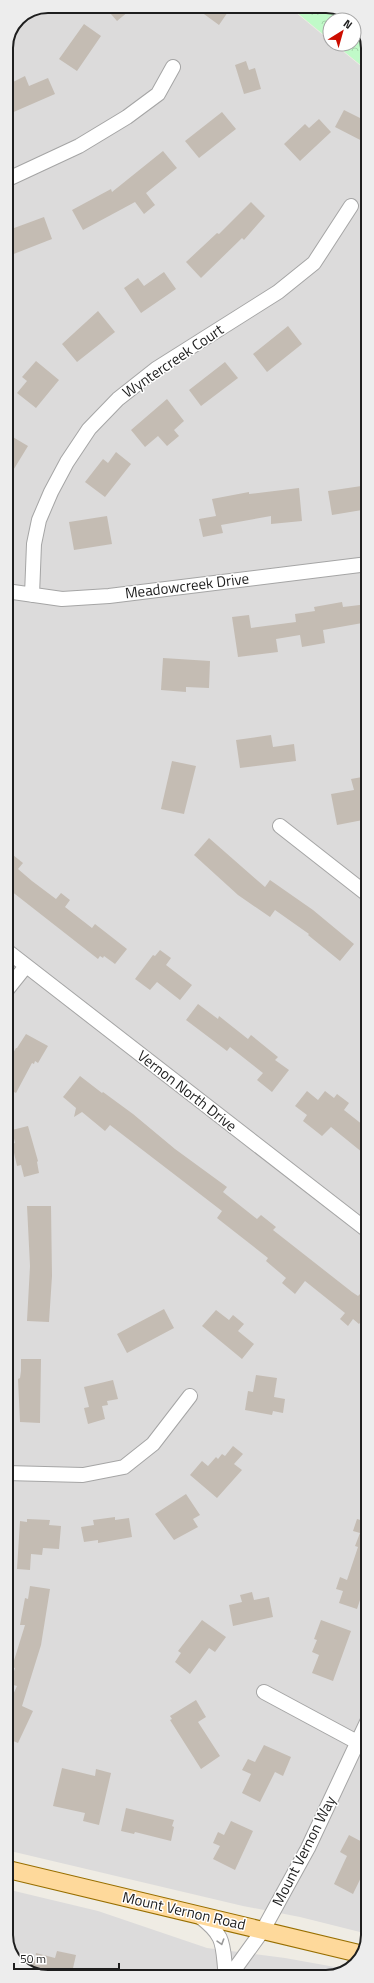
<svg xmlns="http://www.w3.org/2000/svg" width="374" height="1983" font-family="'Titillium Web',sans-serif">
  <style>
    .residential { fill: #dcdbdb }
    .park { fill: url(#park-crowns) }
    .building { fill: #c4bcb3 }
    .lines { fill: none; stroke-linecap: round; stroke-linejoin: round }
    .minor-casing { stroke: #a5a5a5; stroke-width: 16 }
    .major-casing { stroke: #986f00; stroke-width: 19 }
    .minor { stroke: #fff; stroke-width: 14 }
    .major { stroke: #fed99b; stroke-width: 17 }
    .oneway { stroke: #9a9a9a }
    .labels { text-anchor: middle; stroke-width: 3; stroke-linejoin: round; paint-order: stroke }
    .street-label { font-size: 15px; fill: #1e1e1e; stroke: #fff }
    .rim { fill: none; stroke: #1e1e1e; stroke-width: 2 }
  </style>
  <defs>
    <pattern id="park-crowns" width="20" height="18" patternUnits="userSpaceOnUse"><rect width="20" height="18" fill="#c0fac8"/><path d="M2 6a3 3 0 1 1 6 0M12 15a3 3 0 1 1 6 0" fill="none" stroke="#a5d6ab"/></pattern>
  </defs>
  <rect width="100%" height="100%" fill="#efece4"/>
  <path class="residential" d="M48,6H288L330,41V44H334L368,72V1934L300,1917L243,1906L6,1850V48L18,18Z
    M6,1889L98,1911L207,1948L285,1958L346,1969L332,1977H43L18,1965L6,1941Z"/>
  <path class="park" d="M289,6H331L356,18L368,42V71L335,44H354V20H330V40Z"/>
  <path class="building" d="M104,6H135L117,21Z
    M193,6H232L219,25Z
    M84,24L101,36L77,71L59,59Z
    M246,61L249,70L255,68L261,89L244,94L235,65Z
    M25,76L29,86L48,78L55,94L9,114L6,108V93L12,91L9,84Z
    M344,110L368,122V144L335,127Z
    M222,112L236,129L199,158L185,141Z
    M319,119L331,132L300,161L284,144L305,124L309,128Z
    M163,151L177,168L146,193L155,205L144,214L135,202L83,230L72,210L111,189L112,192Z
    M251,202L265,216L244,240L242,238L201,278L186,262L217,233L219,234Z
    M44,217L52,239L6,257V231Z
    M164,272L176,289L141,313L124,288L138,278L144,286Z
    M98,311L115,332L77,362L62,344Z
    M288,326L302,344L267,372L253,354Z
    M36,361L59,380L36,408L17,393L27,381L22,377Z
    M225,362L238,378L201,406L189,390Z
    M167,399L184,421L174,430L179,436L167,446L158,436L145,447L131,430Z
    M6,433L28,446L6,482Z
    M116,452L131,464L105,497L85,482L103,459L108,463Z
    M368,485V509L332,515L328,491Z
    M299,488L302,521L271,524V516L221,525L223,533L203,537L199,519L216,516L212,499L249,492V494Z
    M107,516L112,544L74,550L69,522Z
    M342,602L343,607L368,604V622L323,630L325,643L302,647L300,635L276,639L278,652L238,657L232,617L249,615L251,628L296,622L295,614L315,611L314,607Z
    M163,658L210,661L209,688L186,687V692L161,690Z
    M271,735L273,747L294,744L296,761L240,768L236,740Z
    M172,761L196,766L184,814L161,809Z
    M368,776V819L337,825L331,794L354,790L351,779Z
    M209,838L265,887L270,880L313,910L354,944L340,961L308,935L309,934L275,910L270,917L238,895L194,855Z
    M13,855L23,863L18,869L32,881L56,899L61,893L70,900L65,907L92,928L95,924L127,949L115,964L104,956L103,958L100,956L98,959L6,887V860L8,861Z
    M160,950L171,958L166,965L192,985L180,1000L157,982L150,990L135,979L153,955L155,956Z
    M198,1004L218,1019L219,1016L248,1039L251,1035L278,1057L275,1060L289,1070L272,1092L257,1080L263,1073L230,1047L227,1051L186,1020Z
    M26,1034L48,1046L38,1063L35,1061L34,1064L32,1063L16,1093L6,1088V1065L16,1048H17Z
    M80,1076L102,1093L103,1092L133,1114L175,1149L227,1187L223,1192L257,1219L261,1215L276,1227L273,1230L352,1292L358,1296L361,1293L368,1299L366,1302L368,1304V1313L359,1324L353,1319L348,1326L340,1319L345,1313L305,1281L295,1294L282,1283L286,1278L266,1261L268,1258L217,1218L222,1211L110,1125L105,1131L82,1112L74,1117L76,1108L63,1097Z
    M307,1091L318,1100L325,1091L334,1098L337,1094L349,1103L344,1110L368,1129V1157L331,1127L322,1136L303,1121L307,1115L295,1106Z
    M28,1126L38,1161L37,1162L39,1173L24,1177L21,1165L17,1166L12,1144L15,1143L12,1130Z
    M27,1206H51L52,1276L49,1322L27,1321L30,1266Z
    M164,1309L174,1328L127,1353L117,1334Z
    M216,1310L229,1320L233,1315L244,1324L238,1331L254,1344L242,1359L202,1326Z
    M21,1359H41L40,1423L20,1422L18,1379L20,1378L21,1371Z
    M256,1375L277,1378L274,1397L285,1399L283,1413L273,1411L272,1415L245,1410L248,1391L253,1392Z
    M113,1380L118,1399L107,1401L108,1405L102,1406L105,1419L88,1424L84,1408L89,1407L84,1387Z
    M233,1446L243,1454L234,1464L242,1470L217,1498L190,1475L202,1461L208,1466L216,1457L218,1459L222,1454L225,1456Z
    M186,1494L200,1515L193,1519L198,1527L174,1540L155,1514Z
    M366,1515H368V1592L366,1598L361,1597L357,1609L339,1603L343,1591L336,1589L340,1577L347,1580L358,1547L355,1546L360,1533L353,1531L357,1519L364,1521Z
    M115,1517V1520L129,1518L132,1537L98,1543V1540L84,1542L81,1527L94,1525L93,1520Z
    M27,1519L50,1520L49,1525L61,1526L59,1549L43,1548L42,1555L31,1554L30,1570L17,1569L20,1521L27,1522Z
    M30,1586L50,1589L41,1645L22,1706L33,1711L18,1743L6,1738V1710L17,1686L10,1684L15,1668L12,1667L25,1625H20L25,1598L28,1599Z
    M252,1592L254,1600L269,1597L273,1617L233,1626L229,1605L242,1602L240,1595Z
    M202,1620L226,1637L215,1652L209,1648L190,1674L175,1662L181,1653L178,1651Z
    M321,1620L351,1631L333,1681L312,1673L319,1655L312,1652L317,1640L314,1639Z
    M196,1700L206,1717L198,1722L220,1756L201,1769L170,1720L172,1719L170,1716Z
    M264,1745L291,1757L283,1776L275,1772L260,1802L242,1793L251,1774L242,1770L248,1759L255,1762Z
    M62,1768L95,1776L96,1769L111,1773L99,1825L83,1821L85,1813L53,1806Z
    M126,1808L174,1820L172,1826L174,1827L171,1841L135,1832L134,1834L121,1831Z
    M231,1821L253,1831L235,1870L213,1859L220,1846L213,1843L218,1832L224,1835Z
    M349,1835L368,1845V1863L353,1894L334,1884L347,1856L340,1852Z
    M57,1951L76,1955L71,1977H49L36,1974L18,1965L13,1954L35,1959L36,1953L55,1958Z"/>
  <g class="lines">
    <g class="minor-casing">
      <path id="minor" d="M6,180L79,146L127,117L158,94L173,67
        M6,591L62,599L109,596L368,564
        M32,595L34,544L39,520L51,492L67,462L89,429L118,399L156,369L278,292L314,263L351,206
        M280,826L368,895
        M6,950L368,1231
        M6,991L26,966
        M6,1473L83,1475L124,1467L153,1444L190,1396
        M264,1692L357,1742
        M199,1916C227,1937 222,1945 226,1977
        M229,1977L263,1930L308,1848L368,1720"/>
    </g>
    <g class="major-casing">
      <path id="major" d="M6,1869L361,1954"/>
    </g>
    <use href="#minor" class="minor"/>
    <use href="#major" class="major"/>
  </g>
  <defs><path id="oneway-chevron" d="M-2-3.5L2.5 0L-2 3.5" fill="none" stroke-width="1.6" stroke-linecap="round" stroke-linejoin="round"/></defs>
  <use class="oneway" href="#oneway-chevron" transform="translate(221 1942) rotate(73)"/>
  <g class="labels">
    <g class="street-label">
      <text transform="translate(173 361) rotate(-34)" y="5">Wyntercreek Court</text>
      <text transform="translate(187 586) rotate(-7)" y="5">Meadowcreek Drive</text>
      <text transform="translate(187 1091) rotate(38)" y="5">Vernon North Drive</text>
      <text transform="translate(304 1851) rotate(-63)" y="5">Mount Vernon Way</text>
      <text transform="translate(184 1911) rotate(13)" y="5">Mount Vernon Road</text>
    </g>
  </g>
  <path d="M0 0H374V1983H0ZM48 13H326A35 35 0 0 1 361 48V1935A35 35 0 0 1 326 1970H48A35 35 0 0 1 13 1935V48A35 35 0 0 1 48 13Z" fill="#ededed" fill-rule="evenodd"/>
  <path class="rim" d="M48 13H326A35 35 0 0 1 361 48V1935A35 35 0 0 1 326 1970H48A35 35 0 0 1 13 1935V48A35 35 0 0 1 48 13Z"/>
  <g transform="translate(342 32) rotate(37)"><circle r="19" fill="#ffffff" stroke="#a5a5a5"/>
  <path d="M0-3L7 15L0 10L-7 15Z" fill="#cc0d00"/>
  <text y="-6" font-size="11" font-weight="bold" text-anchor="middle" fill="#1e1e1e">N</text>
  </g>
  <path d="M14 1963v6h105v-6" fill="none" stroke="#1e1e1e" stroke-width="2"/>
  <text x="20" y="1963" font-size="12" fill="#1e1e1e" stroke="#ffffff" stroke-width="3" paint-order="stroke">50 m</text>
</svg>
